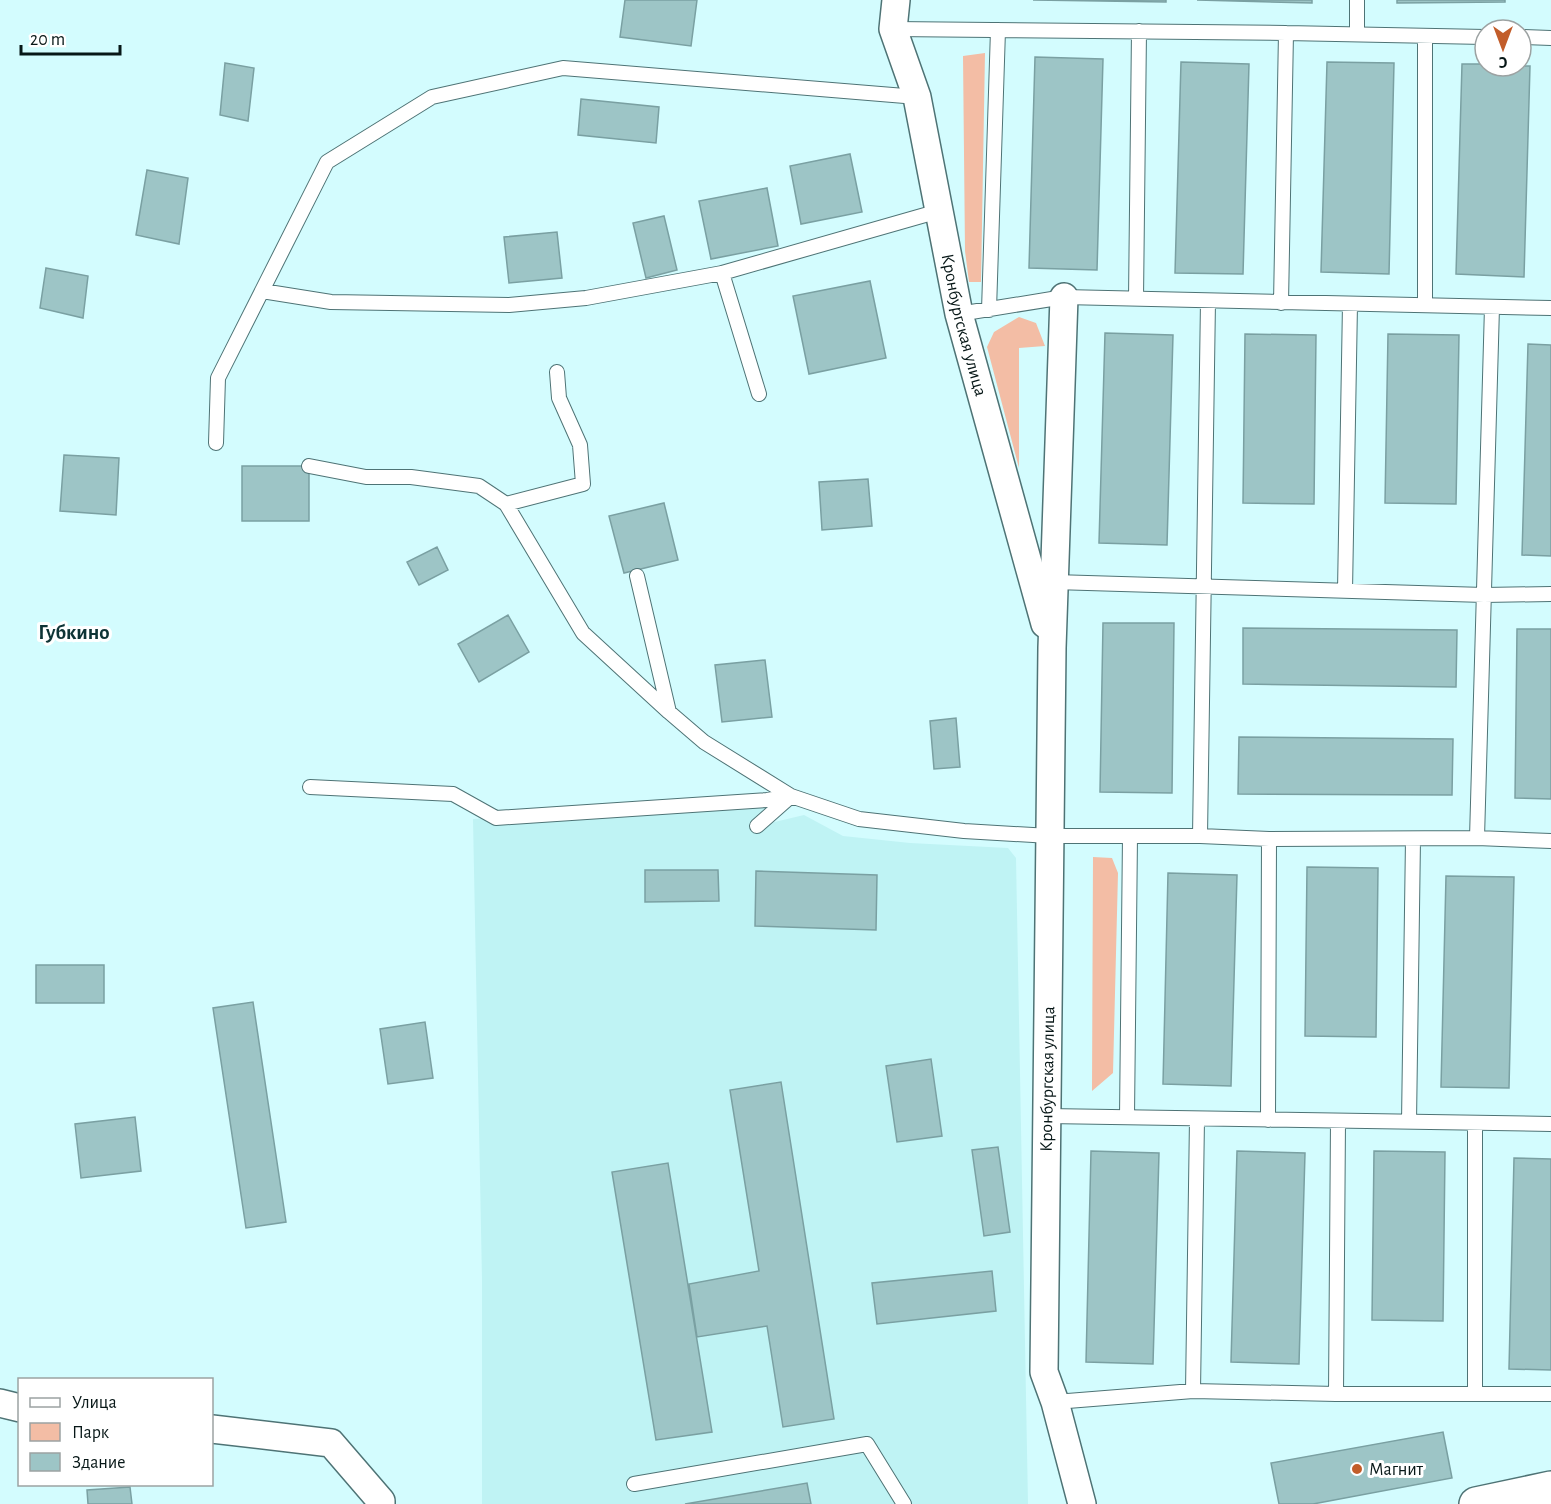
<svg xmlns="http://www.w3.org/2000/svg" width="1551" height="1504" font-family="'Alegreya Sans',sans-serif">
  <style>
    .built { fill: #bff3f4 }
    .green { fill: #f3bda5 }
    .building { fill: #9dc5c6; stroke: #7aa0a2; stroke-width: 1.5 }
    .lines { fill: none; stroke-linecap: round; stroke-linejoin: round }
    .lane-casing { stroke: #4e7375; stroke-width: 16 }
    .street-casing { stroke: #4e7375; stroke-width: 30 }
    .secondary-casing { stroke: #4e7375; stroke-width: 36 }
    .lane { stroke: #fff; stroke-width: 14 }
    .street { stroke: #fff; stroke-width: 27 }
    .secondary { stroke: #fff; stroke-width: 33 }
    .poi-dot { fill: #c25d2a; stroke: #fff; stroke-width: 2 }
    .labels { text-anchor: middle; stroke-width: 6; stroke-linejoin: round; paint-order: stroke }
    .street-label { font-size: 18px; fill: #071717; stroke: #fff }
    .poi-label { font-size: 18px; fill: #071717; stroke: #fff; text-anchor: start }
    .quarter-label { font-size: 21px; font-weight: bold; fill: #0e3436; stroke: #fff }
  </style>
  <rect width="100%" height="100%" fill="#d3fcfe"/>
  <path class="built" d="M767,800L758,826L804,815L843,836L910,843L1008,848L1016,858L1028,1504H482V1280L473,819Z"/>
  <path class="green" d="M985,53L981,282H969L965,251L963,56Z
    M1019,317L1036,323L1045,346L1019,348V468L987,347L994,332Z
    M1093,857L1112,858L1118,873L1113,1073L1092,1091Z"/>
  <path class="building" d="M625,0H697L691,46L620,37Z
    M1033,0H1166V2Z
    M1197,0H1312V3Z
    M1397,0H1505V2L1397,3Z
    M1035,57L1103,59L1097,270L1029,268Z
    M1181,62L1249,64L1243,274L1175,273Z
    M1327,62L1394,63L1389,274L1321,272Z
    M225,63L254,68L248,121L220,115Z
    M1462,64H1485V66H1530L1524,277L1456,274Z
    M581,99L659,107L656,143L578,135Z
    M850,154L862,212L801,224L790,166Z
    M147,170L188,178L179,244L136,235Z
    M767,188L778,246L711,259L699,201Z
    M664,216L677,270L646,278L633,223Z
    M557,232L562,278L509,283L504,237Z
    M46,268L88,276L83,318L40,308Z
    M870,281L886,358L809,374L793,296Z
    M1105,333L1173,335L1167,545L1099,543Z
    M1245,334L1316,335L1314,504L1243,503Z
    M1388,334L1459,335L1456,504L1385,503Z
    M1528,344L1551,345V556L1522,555Z
    M64,455L119,458L116,515L60,511Z
    M242,466H309V521H242Z
    M868,479L872,526L822,530L819,482Z
    M664,503L678,560L624,573L609,516Z
    M437,547L448,570L419,585L407,562Z
    M508,615L529,652L479,682L458,644Z
    M1103,623H1174L1172,793L1100,792Z
    M1243,628L1457,630L1456,687L1243,684Z
    M1517,629H1551V799L1515,798Z
    M765,660L772,717L722,722L715,665Z
    M956,718L960,767L934,769L930,721Z
    M1239,737L1453,739L1452,795L1238,794Z
    M1307,867L1378,868L1376,1037L1305,1036Z
    M645,870H718L719,901L645,902Z
    M756,871L877,875L876,930L755,926Z
    M1168,873L1237,875L1231,1086L1163,1084Z
    M1446,876L1514,877L1509,1088L1441,1087Z
    M36,965H104V1003H36Z
    M253,1002L286,1222L246,1228L213,1008Z
    M425,1022L433,1078L388,1084L380,1029Z
    M931,1059L942,1136L897,1142L886,1066Z
    M781,1082L834,1419L783,1427L767,1326L697,1337L689,1284L759,1271L730,1090Z
    M135,1117L141,1171L81,1178L75,1124Z
    M998,1147L1010,1232L984,1236L972,1150Z
    M1091,1151L1159,1153L1153,1364L1086,1362Z
    M1237,1151L1305,1153L1299,1364L1231,1362Z
    M1374,1151L1445,1152L1443,1321L1372,1320Z
    M1514,1158L1551,1159V1370L1509,1369Z
    M668,1163L712,1432L656,1440L612,1172Z
    M992,1271L996,1311L877,1324L872,1283Z
    M1443,1432L1452,1478L1313,1504H1279L1271,1463Z
    M807,1483L811,1504H685Z
    M130,1487L132,1504H88L87,1490Z"/>
  <g class="lines">
    <g class="lane-casing">
      <path id="lane" d="M893,29L1286,33L1485,37
        M1357,34V0
        M1425,36V305
        M1521,37L1551,38
        M722,273L759,394
        M262,291L331,302L509,305L586,298L722,273L939,211
        M1136,299L1139,31
        M1281,303L1286,33
        M989,310L998,30
        M959,314L1064,297L1551,308
        M216,443L218,378L327,162L432,97L563,68L917,97
        M309,466L366,477H411L479,486L506,504L583,633L669,712L704,742L791,796L859,819L964,831L1050,836H1200L1269,839L1477,838L1551,841
        M506,504L583,484L580,445L559,398L557,372
        M637,576L669,712
        M1054,582L1484,595L1551,594
        M1345,591L1350,304
        M310,787L453,794L496,818L767,800L791,796
        M757,826L791,796
        M1200,836L1208,301
        M1477,838L1492,307
        M1047,1116L1551,1124
        M1127,1117L1130,836
        M1268,1120L1269,839
        M1409,1122L1413,839
        M1193,1391L1197,1119
        M1336,1394L1338,1121
        M1475,1394V1123
        M1055,1402L1193,1391L1336,1394H1551
        M634,1484L867,1444L904,1504"/>
    </g>
    <g class="street-casing">
      <g id="street">
        <path id="s1" d="M896,0L893,29L917,97L959,314L1045,624"/>
        <path d="M1064,297L1052,648L1044,1372L1055,1402L1082,1504"/>
        <path d="M0,1403L20,1408"/>
        <path d="M212,1429L331,1443L381,1501V1504"/>
      </g>
    </g>
    <g class="secondary-casing">
      <path id="secondary" d="M1476,1504L1551,1488"/>
    </g>
    <use href="#lane" class="lane"/>
    <use href="#street" class="street"/>
    <use href="#secondary" class="secondary"/>
  </g>
  <circle class="poi-dot" cx="1357" cy="1469" r="6"/>
  <g class="labels">
    <g class="street-label">
      <text dy="6" stroke="none"><textPath href="#s1" startOffset="334">Кронбургская улица</textPath></text>
      <text transform="translate(1047 1079) rotate(-89)" y="6">Кронбургская улица</text>
    </g>
    <g class="poi-label">
      <text x="1369" y="1475">Магнит</text>
    </g>
    <g class="quarter-label">
      <text x="74" y="639">Губкино</text>
    </g>
  </g>
  <rect x="18" y="1378" width="195" height="108" fill="#ffffff" stroke="#9ca2a2" stroke-width="1.5"/>
  <rect x="30" y="1398" width="30" height="9" fill="#ffffff" stroke="#9ca2a2" stroke-width="1.5"/>
  <text x="72" y="1408" font-size="18" fill="#071717">Улица</text>
  <rect x="30" y="1423" width="30" height="18" fill="#f3bda5" stroke="#9ca2a2" stroke-width="1.5"/>
  <text x="72" y="1438" font-size="18" fill="#071717">Парк</text>
  <rect x="30" y="1453" width="30" height="18" fill="#9dc5c6" stroke="#9ca2a2" stroke-width="1.5"/>
  <text x="72" y="1468" font-size="18" fill="#071717">Здание</text>
  <g transform="translate(1503 48) rotate(180)"><circle r="28" fill="#ffffff" stroke="#9ca2a2" stroke-width="1.5"/>
  <path d="M0-4.5L10 22L0 15L-10 22Z" fill="#c25d2a"/>
  <text y="-9" font-size="16" font-weight="bold" text-anchor="middle" fill="#071717">С</text>
  </g>
  <path d="M21 45v9h99v-9" fill="none" stroke="#071717" stroke-width="3"/>
  <text x="30" y="45" font-size="18" fill="#071717" stroke="#ffffff" stroke-width="4.5" paint-order="stroke">20 m</text>
</svg>
